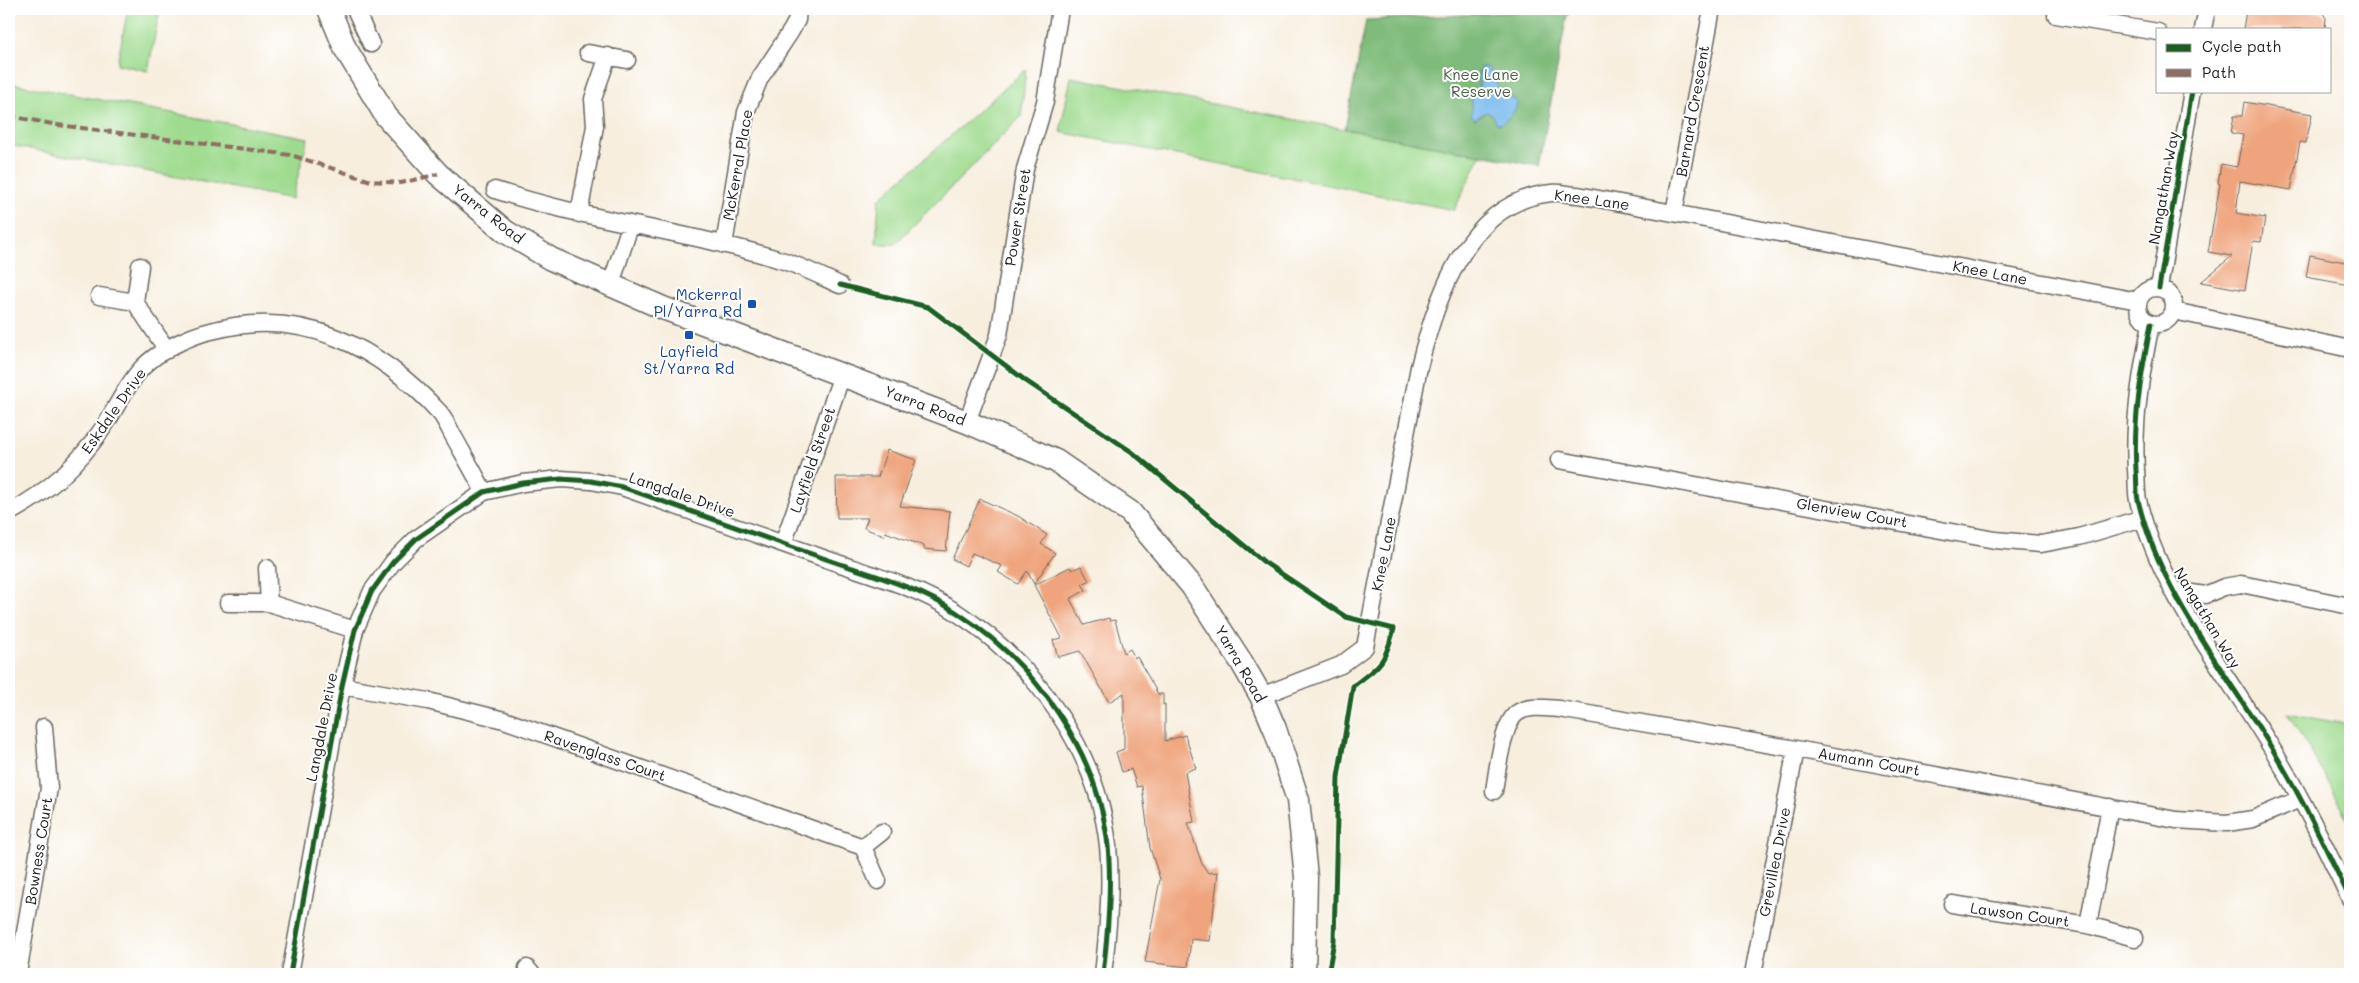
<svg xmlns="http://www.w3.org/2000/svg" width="2359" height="983" font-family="Mali,sans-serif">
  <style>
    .green { fill: #9fdb8f; stroke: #5e7c56 }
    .forest { fill: #7fbb7a; stroke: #4e6c4b }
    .water { fill: #79baee; stroke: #4a6b85 }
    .building { fill: #efa47d }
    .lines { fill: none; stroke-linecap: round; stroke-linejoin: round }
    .street-casing { stroke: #696660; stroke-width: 19 }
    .secondary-casing { stroke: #696660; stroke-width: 25 }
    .street { stroke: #fff; stroke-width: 16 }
    .secondary { stroke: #fff; stroke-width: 22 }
    .quiet { stroke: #8d6e63; stroke-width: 4; stroke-dasharray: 8 4; stroke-linecap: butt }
    .cycleway-casing { stroke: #fff; stroke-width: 8 }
    .cycleway { stroke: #1b5e20; stroke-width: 5 }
    .transit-dot { fill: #1a4fb4; stroke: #fff; stroke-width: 2 }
    .labels { text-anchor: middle; stroke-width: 4; stroke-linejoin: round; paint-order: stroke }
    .park-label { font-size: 15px; fill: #4a5f44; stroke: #fff }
    .street-label { font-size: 15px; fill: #1c1c1c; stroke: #fff }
    .transit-label { font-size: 15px; fill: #164399; stroke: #fff; text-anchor: end }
  </style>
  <rect width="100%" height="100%" fill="#fff"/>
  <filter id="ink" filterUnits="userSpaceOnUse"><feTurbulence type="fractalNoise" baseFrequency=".02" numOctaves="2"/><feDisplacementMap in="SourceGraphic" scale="10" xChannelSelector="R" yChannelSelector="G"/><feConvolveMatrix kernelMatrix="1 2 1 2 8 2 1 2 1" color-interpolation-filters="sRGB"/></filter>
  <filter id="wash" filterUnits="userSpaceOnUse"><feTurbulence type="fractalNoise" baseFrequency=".0096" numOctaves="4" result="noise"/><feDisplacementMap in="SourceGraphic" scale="20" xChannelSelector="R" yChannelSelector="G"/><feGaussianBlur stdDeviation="1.12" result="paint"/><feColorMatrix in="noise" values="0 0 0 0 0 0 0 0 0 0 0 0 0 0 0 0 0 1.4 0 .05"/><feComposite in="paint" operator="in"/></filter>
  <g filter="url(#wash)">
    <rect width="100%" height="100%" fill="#f7eede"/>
    <path class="green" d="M128,9H160L148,71L117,64Z
      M1026,69L1021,117L895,244H876L879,199Z
      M1071,77L1481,155L1454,210L1060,132Z
      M9,83L308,138L292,199L9,145Z
      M2287,713L2350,725V824L2326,777Z"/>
    <path class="forest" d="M1520,9H1580L1567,15L1539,166L1345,129L1366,20L1516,12Z"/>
    <path class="water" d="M1481,67H1486C1496,74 1495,81 1499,91L1517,101C1518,110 1508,119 1501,124L1496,123L1493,115L1486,112L1475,119L1471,115L1472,98L1479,91V71Z"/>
    <g id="blocks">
      <path class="building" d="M2274,9L2322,12L2326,18L2325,29H2243L2246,11L2268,14Z
        M2244,102L2312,114L2306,143L2300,142L2291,190L2240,181L2236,213L2265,218L2261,242L2253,241L2245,290L2201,282L2232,256L2208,252L2220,184L2218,183L2221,164L2237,167L2243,135L2231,133L2234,116H2242Z
        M2310,255L2350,263V285L2306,277Z
        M887,450L916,460L900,506L950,511L946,551L924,549V546L885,532L884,536L864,528L868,518H837L836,477H878Z
        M980,499L1018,516L1047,535L1041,544L1055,553L1034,584L1027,571L1018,584L998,572L1002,566L972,553L966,566L952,559Z
        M1081,566L1089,581L1082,584L1086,590L1070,599L1084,625L1109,618L1110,621L1115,620L1124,653L1130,649L1135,658L1137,657L1158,694H1163V705L1165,704V741L1185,735L1196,768L1185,772L1194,822L1188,823L1202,864L1208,873L1218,872L1210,941L1191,939L1188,967L1145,962L1160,879L1150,848L1142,786L1137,787L1131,769L1122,772L1116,752L1124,749V693L1109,702L1080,651L1058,657L1053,640L1062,638L1034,585L1070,567L1072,570Z"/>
    </g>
  </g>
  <g filter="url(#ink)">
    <use href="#blocks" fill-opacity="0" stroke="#696660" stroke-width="1"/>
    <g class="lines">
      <g class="street-casing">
        <path id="street" d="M355,9L371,44
          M2056,15L2158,32
          M2203,29L2207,9
          M588,53L627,60
          M495,190C589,221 689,231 784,261C803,267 822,277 840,285
          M1674,213L1712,9
          M579,214L595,126L593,99L608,56
          M724,245L746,112L760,78L791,31L797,20L798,9
          M140,266L135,302L167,350
          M611,284L630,226
          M2138 306a18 18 0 1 1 36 0a18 18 0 1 1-36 0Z
          M2159,288L2192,91
          M99,296L135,302
          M2174,311L2350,349
          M2151,324C2141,373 2133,420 2136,470C2137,480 2136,491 2138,500C2159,590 2221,665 2268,742C2299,792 2325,846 2350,899
          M967,422L999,335L1025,169L1045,102L1060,9
          M1559,460L1995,540L2041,544L2079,537L2143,518
          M9,513C49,491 77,466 103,428C116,409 126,385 142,368C158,351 189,336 211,331C302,307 379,346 440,413C446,420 450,431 455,439C465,457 475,474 484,492
          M783,544L842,375
          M2172,590L2205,595L2224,587L2241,584L2350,606
          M228,603H269L267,568
          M269,603L355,630
          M342,686L428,701L504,720L863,847
          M1261,696L1341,665L1365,647L1419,367C1436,298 1468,200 1552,193C1560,192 1570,195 1578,195L2138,301
          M1494,791C1497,773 1502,724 1517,713C1528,705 1546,708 1559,709L1796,749L2176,820L2227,823L2253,819L2300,799
          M878,881L863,847L882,832
          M1952,904L2088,925L2135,938
          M2088,925L2110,807
          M527,968L532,974
          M18,974L49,788L44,727
          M290,974L342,686L355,630L372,591L393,562L416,539L484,492L523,483L561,479L591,481L622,487C689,511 756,535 823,558C868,574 916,586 956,612C1035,663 1098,751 1108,846C1112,888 1108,932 1103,974
          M1753,974L1796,749"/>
      </g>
      <g class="secondary-casing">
        <path id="secondary" d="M329,9L345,48L386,116L438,174L506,232L551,259L663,308L967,422L1056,461L1130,512L1192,586L1242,663L1261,696L1275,729L1298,800L1306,877L1304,974"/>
      </g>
      <use href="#street" class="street"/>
      <use href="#secondary" class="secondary"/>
      <path class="quiet" d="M9,116L58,125L291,155L371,181L401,183L438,174"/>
      <g class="cycleway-casing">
        <path id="cycleway" d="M840,285L928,307L1026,381L1132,452L1264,562L1346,617L1394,629C1384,664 1382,664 1353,686L1338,777L1334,941L1328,974
          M2159,288L2192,91
          M2151,324C2141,373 2133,420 2136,470C2137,480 2136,491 2138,500C2159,590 2221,665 2268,742C2299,792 2325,846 2350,899
          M290,974L342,686L355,630L372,591L393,562L416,539L484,492L523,483L561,479L591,481L622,487C689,511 756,535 823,558C868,574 916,586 956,612C1035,663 1098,751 1108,846C1112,888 1108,932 1103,974"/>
      </g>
      <use href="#cycleway" class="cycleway"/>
    </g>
  </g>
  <g class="transit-dot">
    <rect x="747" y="299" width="10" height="10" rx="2.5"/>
    <rect x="684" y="330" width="10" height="10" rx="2.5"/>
  </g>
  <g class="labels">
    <g class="park-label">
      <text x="1481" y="80">Knee Lane<tspan x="1481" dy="17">Reserve</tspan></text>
    </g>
    <g class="street-label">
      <text transform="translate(1693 111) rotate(-80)" y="5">Barnard Crescent</text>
      <text transform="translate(738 165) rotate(-80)" y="5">McKerral Place</text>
      <text transform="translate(2164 188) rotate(-80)" y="5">Nangathan Way</text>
      <text transform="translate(1592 200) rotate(8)" y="5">Knee Lane</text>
      <text transform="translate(488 214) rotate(38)" y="5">Yarra Road</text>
      <text transform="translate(1018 217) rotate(-81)" y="5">Power Street</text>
      <text transform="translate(1990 273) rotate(11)" y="5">Knee Lane</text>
      <text transform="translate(925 406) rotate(21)" y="5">Yarra Road</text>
      <text transform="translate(114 411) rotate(-55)" y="5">Eskdale Drive</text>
      <text transform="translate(813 460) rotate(-71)" y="5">Layfield Street</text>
      <text transform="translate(682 495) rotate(19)" y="5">Langdale Drive</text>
      <text transform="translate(1852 513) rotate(10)" y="5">Glenview Court</text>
      <text transform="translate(1384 554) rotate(-79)" y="5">Knee Lane</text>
      <text transform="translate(2207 618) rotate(59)" y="5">Nangathan Way</text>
      <text transform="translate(1240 664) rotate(60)" y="5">Yarra Road</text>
      <text transform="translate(322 727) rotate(-79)" y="5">Langdale Drive</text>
      <text transform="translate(605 756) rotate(19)" y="5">Ravenglass Court</text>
      <text transform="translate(1869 762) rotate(10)" y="5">Aumann Court</text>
      <text transform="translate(39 851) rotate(-81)" y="5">Bowness Court</text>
      <text transform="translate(1775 862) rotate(-79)" y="5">Grevillea Drive</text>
      <text transform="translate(2020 915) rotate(8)" y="5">Lawson Court</text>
    </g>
    <g class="transit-label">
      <text x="742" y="300">Mckerral<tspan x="742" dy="17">Pl/Yarra Rd</tspan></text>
      <text x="689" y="357" text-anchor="middle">Layfield<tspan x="689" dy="17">St/Yarra Rd</tspan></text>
    </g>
  </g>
  <rect width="2359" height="983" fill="none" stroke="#fff" stroke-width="30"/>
  <rect x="2156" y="28" width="175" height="65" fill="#ffffff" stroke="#a4a4a4"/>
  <rect x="2166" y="44" width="25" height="8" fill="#1b5e20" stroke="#a4a4a4"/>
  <text x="2202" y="52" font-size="15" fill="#1c1c1c">Cycle path</text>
  <rect x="2166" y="69" width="25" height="8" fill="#8d6e63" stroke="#a4a4a4"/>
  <text x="2202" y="78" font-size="15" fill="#1c1c1c">Path</text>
</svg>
